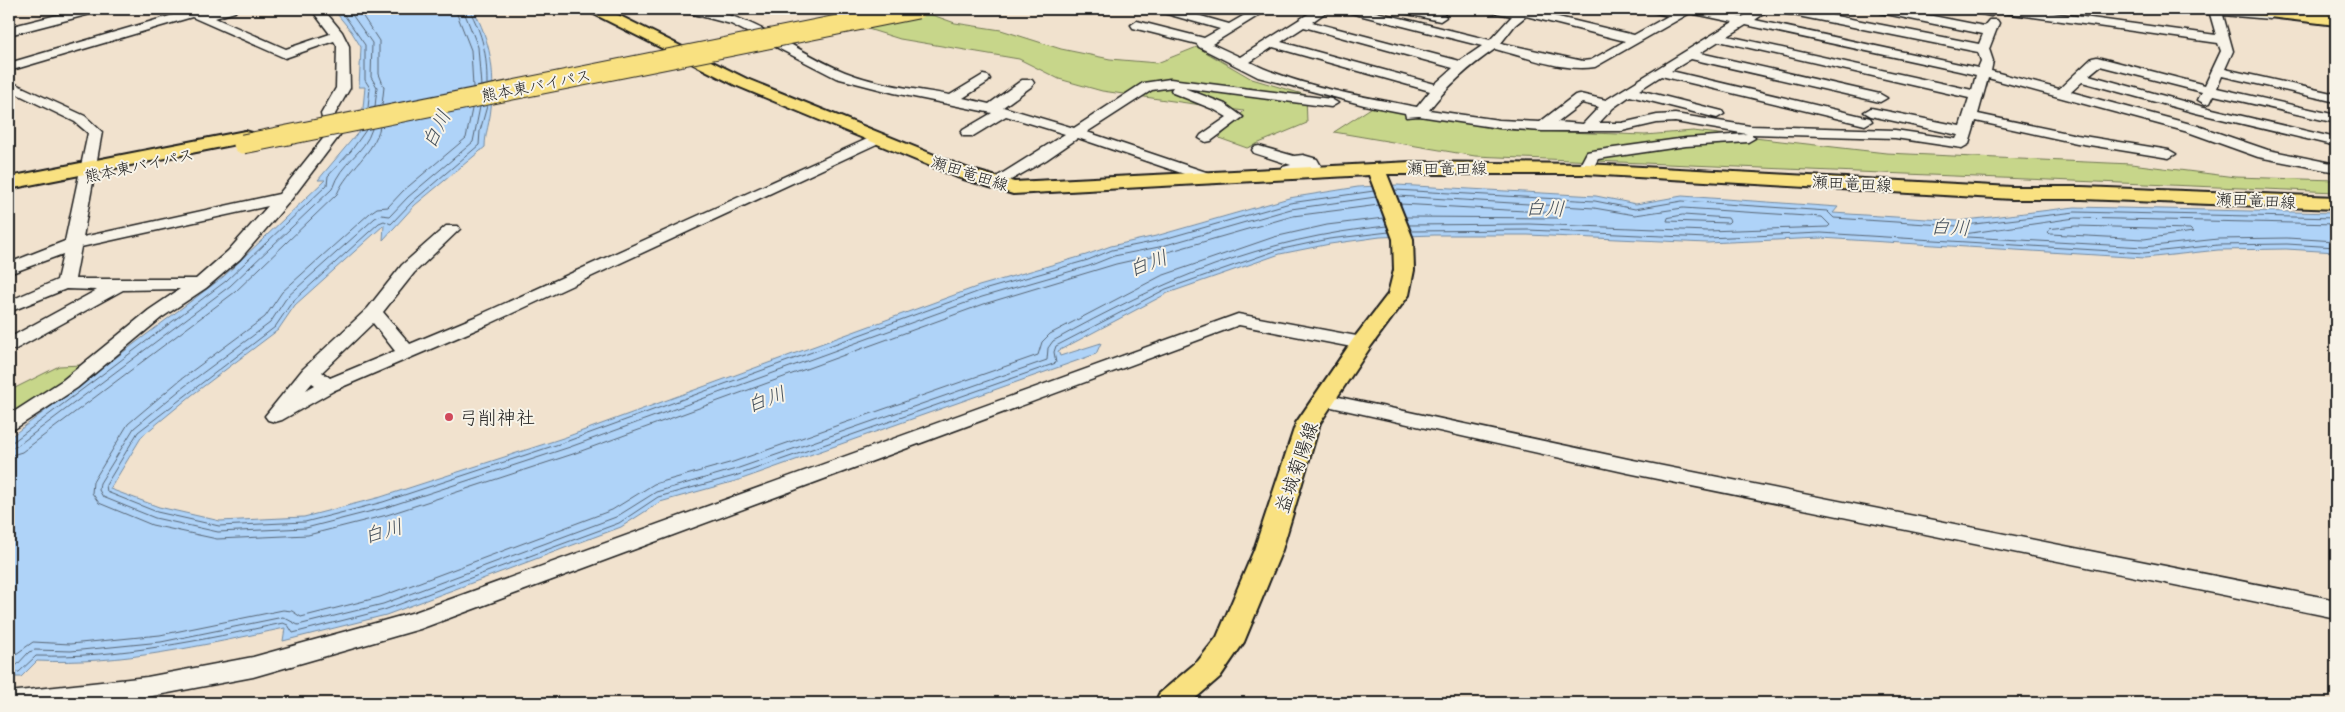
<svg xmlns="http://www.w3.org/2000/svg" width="2345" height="712" font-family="Dekko,'Klee One',sans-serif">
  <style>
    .green { fill: #c7d68a; stroke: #727953 }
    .water { fill: #afd3f8; stroke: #748aa0 }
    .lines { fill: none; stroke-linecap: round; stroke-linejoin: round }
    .shore { stroke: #576574; stroke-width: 1 }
    .minor-casing { stroke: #1c1c1c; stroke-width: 3 }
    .major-casing { stroke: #1c1c1c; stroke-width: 4 }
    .highway-casing { stroke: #1c1c1c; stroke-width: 4 }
    .minor { fill: #f7f3e8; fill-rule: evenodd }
    .major { fill: #f9e181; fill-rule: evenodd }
    .highway { fill: #f9e181; fill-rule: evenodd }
    .highway-bridge-casing { stroke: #1c1c1c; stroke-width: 21; stroke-linecap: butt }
    .highway-bridge { stroke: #f9e181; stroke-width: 19 }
    .poi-dot { fill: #d1495b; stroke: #f7f3e8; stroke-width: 2 }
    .labels { text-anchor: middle; stroke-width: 4; stroke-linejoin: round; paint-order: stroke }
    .far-street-label { font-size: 16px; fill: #1c1c1c; stroke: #f7f3e8 }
    .poi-label { font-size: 19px; fill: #1c1c1c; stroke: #f7f3e8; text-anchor: start }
    .street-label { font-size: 19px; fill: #1c1c1c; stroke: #f7f3e8 }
    .water-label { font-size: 20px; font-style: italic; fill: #48535e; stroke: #f7f3e8 }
  </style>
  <rect width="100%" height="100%" fill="#f1e2ce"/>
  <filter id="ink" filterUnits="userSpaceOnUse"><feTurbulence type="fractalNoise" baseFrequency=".02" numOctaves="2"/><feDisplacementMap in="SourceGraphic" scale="10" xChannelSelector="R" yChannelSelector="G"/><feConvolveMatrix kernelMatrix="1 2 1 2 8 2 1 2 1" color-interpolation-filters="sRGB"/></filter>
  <g filter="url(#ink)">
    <path class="green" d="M924,12L955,23L1001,30L1061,49L1110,59L1157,63L1197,47L1252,79L1306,95L1307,123L1247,148L1219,138L1244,111L1102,91L1059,79L1019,59L900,39L868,29Z
      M1374,106L1510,130L1645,135L1693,131L1886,153L2131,164L2235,177L2336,180V192L1475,156L1334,132Z
      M82,365L62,385L9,421V391L59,366Z"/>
    <path class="water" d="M333,9H473C490,40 496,72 491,108C490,122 485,133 485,147L415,205L383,240L384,225L295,305L278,330L192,395L142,436L110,489L159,507L220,521L304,517L381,497L566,437L979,286L1086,255L1111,246L1156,236L1289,198L1358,187L1397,185L1596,196L1636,204L1682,196L1838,207L1833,213L1958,221L2075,207L2336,213V252L2286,249L2218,250L2145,258L1821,238L1707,243L1528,235H1434L1380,237L1330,244L1280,254L1168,293L1058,351L1060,356L1101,343L1096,354L739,480L660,502L621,527L386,615L283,641L285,628C203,645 121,665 37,661L21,677H9V438L223,277L325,180H318L361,129L365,87H359L361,47L351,31Z"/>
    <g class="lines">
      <path class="shore" d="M340,9L365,45V80L370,88L368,108
        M348,9L372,43L371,77L377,87L375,107
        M358,9L379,41V74L384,87L382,105
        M455,9L471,50L473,87
        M463,9L478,47L481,86
        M469,9C483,36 487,53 487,84
        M487,106L480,131L479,145L412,202L391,224L384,221L379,223L292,302L275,327L138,432L106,485L107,492L157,512L219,526L305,522L383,502L568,441L980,291L1088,260L1112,250L1157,241L1290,203L1374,191
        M480,107L473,142L408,197L390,216L381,215L375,218L287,297L270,323L185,386L134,428L100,483L99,490L103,497L155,518L218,532L306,528L384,508L570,447L982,297L1089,266L1114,256L1159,247L1291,209L1376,197
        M472,109L466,138L403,191L388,207L377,208L370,213L282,292L265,317L180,380L128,424L93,482L92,493L99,503L152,525L217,539L308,535L387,515L573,454L984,304L1116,264L1161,254L1293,216L1379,205
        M1395,190L1595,201L1635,209L1682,201L1827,211L1834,218L1958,226L2075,212L2336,218
        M1397,196L1594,208L1635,215L1683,208L1822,217L1830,225L1828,227L1707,231L1529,224L1409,225
        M1400,204L1560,213L1562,215L1560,218L1406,217
        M1683,215L1728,218L1730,221L1728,223L1667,221L1668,218Z
        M2336,224L2075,218L1964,234L1967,237L2144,247L2218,239L2287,238L2336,241
        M2076,226L2190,229L2193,232L2144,239L2050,234L2048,232L2050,229Z
        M1411,231L1528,230L1707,238L1821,233L2144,253L2218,245L2287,244L2336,247
        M9,442L14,441L226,281L327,185L328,176L351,151L366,130
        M9,448L17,446L230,286L332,189C341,161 364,155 372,129
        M9,456L22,452L235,292L337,194C348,169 374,153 380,127
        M9,659L33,642L70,644L160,635L283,610L292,611L301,617L380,597L612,510L654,484L733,462L1038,355L1042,342L1050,334L1161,276L1274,237L1327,225L1384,218
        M9,666H16L29,652L35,650L71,651L161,642L283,617L298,625L383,604L616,517L656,492L736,469L1047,360L1048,348L1053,341C1163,280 1261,238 1387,226
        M9,673L19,672L36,656C120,658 201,640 283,623L288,625L293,633L384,610L619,523L658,497L738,475L1056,363L1054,352L1056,346L1166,289L1278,250L1329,239L1389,232"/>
      <g class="minor-casing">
        <path id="minor" d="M81,9H100L98,12L9,35V27Z
          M175,9H192L204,13L219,9H237L235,12L215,18L286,49L330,34L311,9H323L342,32L349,46L350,88L335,114L340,135L290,201L240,259L206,288L161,318L77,388L16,428L9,430V415L63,380L149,310L180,289L123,290L16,349L9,350V338L97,290L66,289L9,312V301L57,280L63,254L9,274V263L65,241L88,133L75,122L9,90V81L85,116L102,132L83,237L279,194L326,135L321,114L336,88L337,46L334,41L285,58L192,17L9,71V63L180,13ZM268,206L228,251L196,279H75L81,247Z
          M683,9C742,5 793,51 845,72C878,85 915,89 950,95L983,75L988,76L990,79L988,82L963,98L989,104L1022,80H1032L1034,83L1032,86L1003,107L1074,128L1143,83L1170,79L1331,99L1338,103L1331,107L1184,88L1225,104L1243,117L1211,141L1206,142L1199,138L1201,135L1227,117L1215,110L1173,93L1171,90L1173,87L1152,90L1087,132L1212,174L1215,177L1212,180H1202L1078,138L1046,160L995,189L987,184L990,181L1065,134L1006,116L973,136H963L961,133L963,130L992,113L894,93L836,78L731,24L685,12Z
          M1158,9H1176L1229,24L1255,9H1269L1212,44L1240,57L1316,9H1330L1312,22L1460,61L1482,46L1347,12L1345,9H1364L1490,40L1512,16L1491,12L1489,9H1534L1533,11L1634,35L1668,16L1653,12L1651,9L1677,11C1692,3 1726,14 1742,17L1756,9H1770L1755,20L1978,68L1981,61L1978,52L1783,13L1777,9H1800L1979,44L1983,34L1881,13L1875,9H1897L1984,26L1989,20H1997L1999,23L1989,49L1993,61L1991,71L2059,89L2092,58L2097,57L2205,85L2221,51L2218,43L1997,12L1991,16L1971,12L1969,9H2024L2216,35L2210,14L2194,12L2192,9H2230L2266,12L2270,13L2272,16L2270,19L2223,15L2233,51L2225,69L2336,94V102L2222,76L2217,88L2336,115V123L2214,95L2210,103L2205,104L2198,100L2202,92L2100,66L2089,75L2204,107L2336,138V146L2196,113L2082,82L2071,92L2198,126L2268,150L2336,164V172L2258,157L2188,132L1988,78L1978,114L2077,135L2169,150L2176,154L2169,158L2077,143L1976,121L1969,144L1962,148L1895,138L1751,134L1755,138L1748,142L1686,146L1598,159L1591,172L1586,174L1578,169L1587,152L1592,151L1686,138L1747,134L1675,122L1657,123L1622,131H1542L1499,128L1419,116L1406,117L1405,113L1364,105L1258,77L1199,47L1197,44L1133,28L1131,25L1137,21L1204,38L1220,29L1160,12ZM1690,13L1733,22L1606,100L1580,94L1575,95L1540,122L1499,120L1429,110C1448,85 1469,67 1495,49C1526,57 1563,72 1595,67ZM1526,16L1625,41L1591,60L1583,61L1501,43L1515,25ZM1746,25L1959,71L1976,75L1972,90L1728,36ZM1304,27L1453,68L1435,84L1281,42ZM1719,41L1969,98L1960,126L1871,108L1864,112L1871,116L1958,135L1956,139L1895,130L1750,126L1675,114L1657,115L1622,123H1599L1613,108L1630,96L1717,118L1724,114L1722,111L1639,90L1661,76L1865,125L1872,121L1870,118L1671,71L1691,59L1880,102L1887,98L1880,94L1700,53ZM1273,47L1430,91L1417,107C1361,96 1300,87 1250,62ZM1582,103L1599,107L1583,124L1557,122Z
          M1402,9H1418L1444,14L1446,17L1440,21L1403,13Z
          M2310,9H2336V15L2316,13Z
          M876,135L881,136L883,139L881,142L489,324L335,390L282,420L275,422L268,420L265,416L303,369L368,308L402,265L446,226H458L460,229L414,273L383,312L410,344L477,316ZM373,323L395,351L330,378L322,372ZM312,383L315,385L306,390Z
          M1259,146L1294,156L1303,155L1317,159L1321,166C1315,173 1292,176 1283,173L1280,170L1283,167L1291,165L1254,153L1252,150L1254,147Z
          M1238,314L1362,337L1369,339L1371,343L1369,347L1362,349L1239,325L420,629L253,677L147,697L96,703H9V692L147,677L253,657L415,612Z
          M1325,394L1628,459L2336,600V618L1628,473L1318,404L1315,400L1318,396Z"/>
      </g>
      <g class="major-casing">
        <path id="major" d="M588,9H606L747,79L969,169L1014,182L1411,162L1586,164L2012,187H2082L2336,197V209L2082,199H2012L1586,174H1387L1413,239L1414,270L1409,295L1371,346L1320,423L1282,550L1244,642L1220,677L1190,703H1155L1159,694L1198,661L1217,637L1254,550L1296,423L1354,338L1388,294L1394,270L1393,239L1369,175L1013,194L957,177L735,85L590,12Z"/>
      </g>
      <g class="highway-casing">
        <path id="highway" d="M2236,9H2284L2336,15V25L2244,14L2238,13Z
          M245,131L252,133L255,137L252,141L9,189V177Z"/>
      </g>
      <use href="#minor" class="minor"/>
      <use href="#major" class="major"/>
      <use href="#highway" class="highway"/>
      <g class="highway-bridge-casing">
        <path id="highway-bridge" d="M243,144L917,9"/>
      </g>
      <use href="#highway-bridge" class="highway-bridge"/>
    </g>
  </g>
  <circle class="poi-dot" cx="449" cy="417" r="5"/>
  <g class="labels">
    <g class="far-street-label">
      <text transform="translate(536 85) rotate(-11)" y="6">熊本東バイパス</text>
      <text transform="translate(139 165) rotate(-12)" y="6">熊本東バイパス</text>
      <text x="1447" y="174">瀬田竜田線</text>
      <text transform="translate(970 173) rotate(18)" y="6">瀬田竜田線</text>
      <text transform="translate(1852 183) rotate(3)" y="6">瀬田竜田線</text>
      <text transform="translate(2256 200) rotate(3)" y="6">瀬田竜田線</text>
    </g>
    <g class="poi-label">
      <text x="459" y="424">弓削神社</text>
    </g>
    <g class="street-label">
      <text transform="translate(1296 467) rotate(-71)" y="7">益城菊陽線</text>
    </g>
    <g class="water-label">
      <text transform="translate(436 129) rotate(-63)" y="7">白川</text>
      <text transform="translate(1545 208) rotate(2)" y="7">白川</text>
      <text transform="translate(1950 227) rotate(3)" y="7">白川</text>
      <text transform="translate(1148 263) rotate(-20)" y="7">白川</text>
      <text transform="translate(766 399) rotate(-20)" y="7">白川</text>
      <text transform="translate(383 531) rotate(-16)" y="7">白川</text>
    </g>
  </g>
  <rect width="2345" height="712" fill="none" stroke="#f7f3e8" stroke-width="30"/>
  <rect x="15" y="15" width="2315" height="682" fill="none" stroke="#1c1c1c" stroke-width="2" filter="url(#ink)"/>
</svg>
